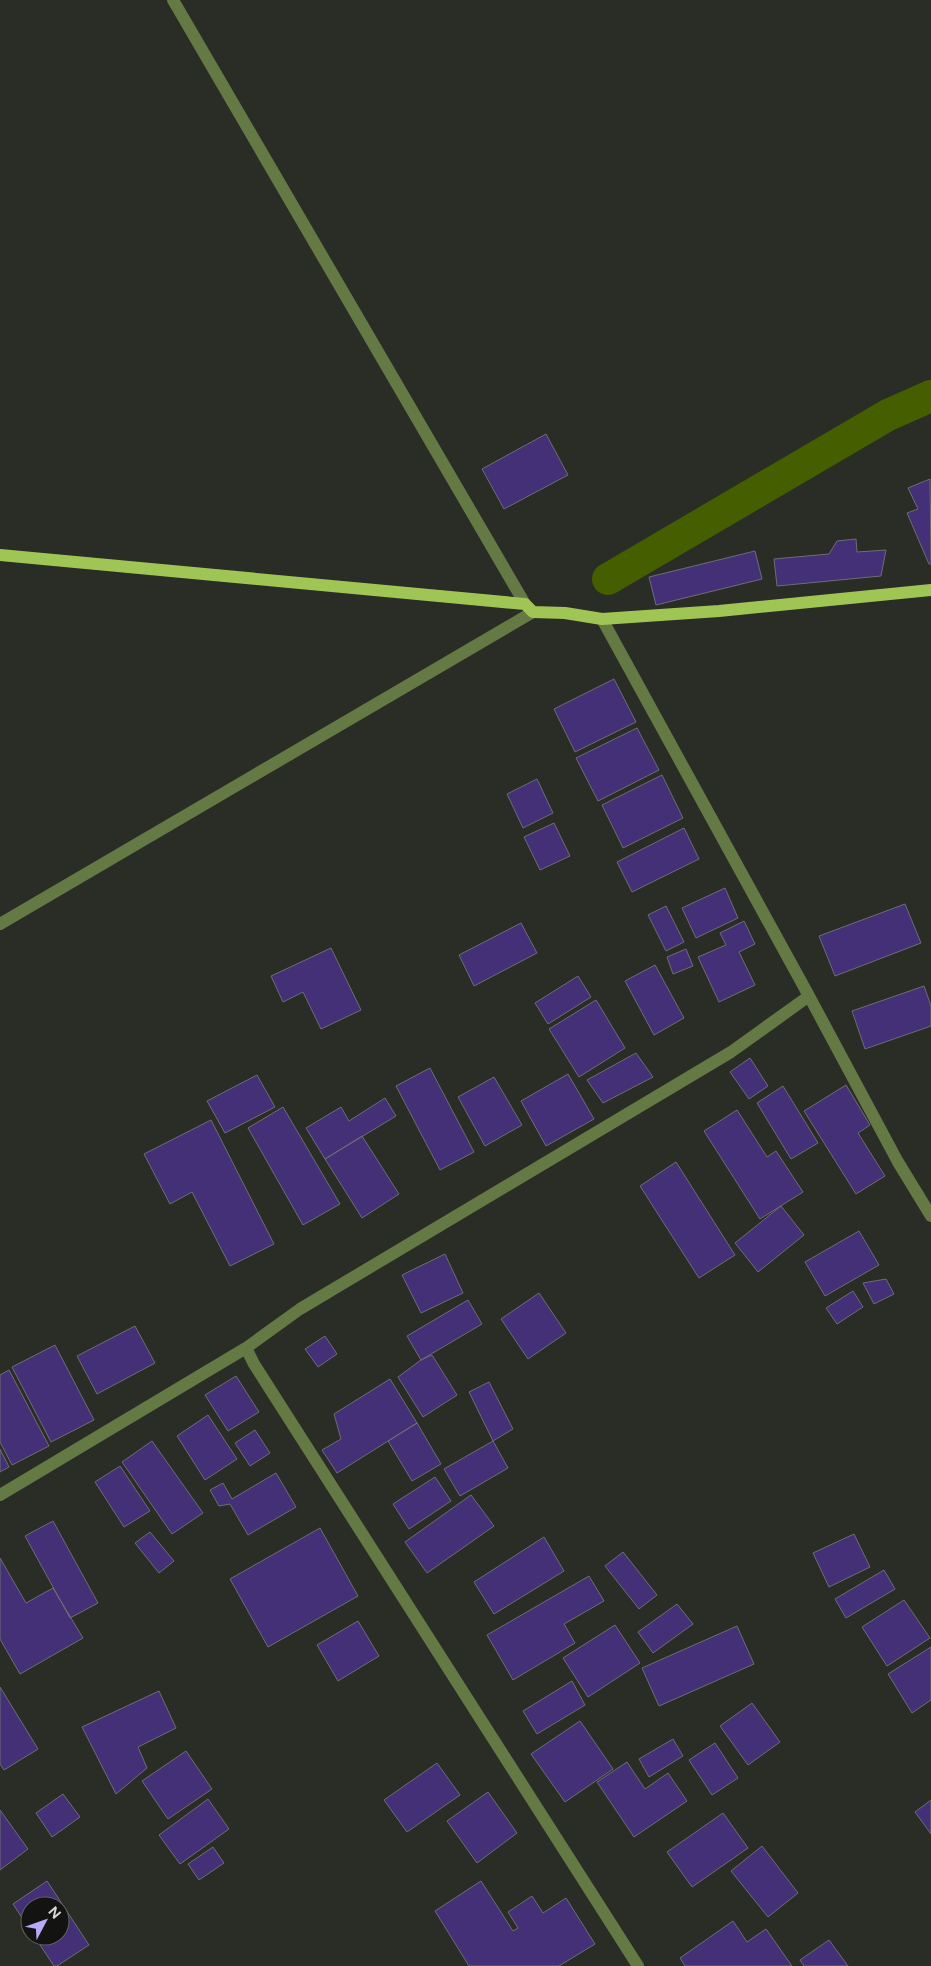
<svg xmlns="http://www.w3.org/2000/svg" width="931" height="1966" font-family="Figtree,sans-serif">
  <style>
    .lines { fill: none; stroke-linecap: round; stroke-linejoin: round }
    .canal { stroke: #455e00; stroke-width: 32 }
    .building { fill: #433076; stroke: #6e6d75 }
    .minor { stroke: #657945; stroke-width: 12 }
    .major { stroke: #9fc654; stroke-width: 12 }
  </style>
  <rect width="100%" height="100%" fill="#2a2c26"/>
  <g class="lines">
    <path class="canal" d="M608,579L888,415L931,396"/>
  </g>
  <path class="building" d="M546,434L568,475L504,509L482,469Z
    M930,479L931,564H929L907,513L918,509L908,488Z
    M856,539L857,552L886,550L881,576L777,586L774,559L829,554L837,541Z
    M755,551L762,579L656,605L649,577Z
    M614,679L636,722L575,752L554,709Z
    M637,728L659,770L598,801L576,758Z
    M662,775L683,818L623,848L602,805Z
    M537,779L553,813L523,828L507,794Z
    M554,823L570,856L540,870L524,837Z
    M684,828L699,859L632,892L617,862Z
    M725,888L738,918L696,938L682,908Z
    M905,904L921,943L835,976L819,936Z
    M666,906L684,942L666,951L648,915Z
    M744,921L755,944L739,952L755,985L719,1002L698,957L726,945L720,933Z
    M521,923L537,953L474,986L459,955Z
    M331,948L361,1010L321,1029L303,992L283,1002L271,976Z
    M686,949L693,966L673,974L667,957Z
    M655,965L684,1018L654,1035L625,981Z
    M578,976L591,997L548,1024L535,1003Z
    M924,986L931,1006V1026L865,1049L852,1011Z
    M596,1000L625,1048L579,1077L549,1029Z
    M636,1053L653,1077L603,1103L587,1080Z
    M750,1058L768,1086L749,1099L730,1072Z
    M430,1068L474,1152L440,1170L396,1086Z
    M568,1074L594,1119L546,1146L521,1101Z
    M257,1075L275,1107L225,1133L207,1101Z
    M494,1077L522,1125L485,1146L458,1097Z
    M846,1085L870,1125L858,1133L885,1176L856,1194L804,1111Z
    M783,1086L818,1143L791,1159L757,1103Z
    M385,1098L396,1116L325,1159L306,1128L341,1107L349,1121Z
    M283,1107L340,1204L303,1225L248,1128Z
    M737,1110L767,1157L776,1151L803,1192L760,1219L704,1131Z
    M211,1120L274,1244L230,1266L192,1192L170,1204L144,1154Z
    M362,1136L399,1194L362,1218L325,1159Z
    M676,1162L735,1255L699,1278L640,1186Z
    M781,1206L804,1235L758,1272L735,1243Z
    M859,1231L879,1265L825,1296L805,1262Z
    M445,1254L463,1293L421,1313L402,1275Z
    M886,1279L894,1294L874,1304L863,1283Z
    M853,1291L863,1307L837,1324L826,1308Z
    M539,1293L566,1333L528,1359L501,1319Z
    M468,1300L482,1324L421,1360L407,1336Z
    M135,1326L155,1363L97,1394L77,1356Z
    M325,1336L337,1354L318,1367L305,1349Z
    M55,1345L94,1420L51,1442L12,1367Z
    M432,1355L457,1395L423,1417L398,1377L421,1360Z
    M9,1370L49,1446L12,1465L0,1442V1375Z
    M236,1376L259,1412L228,1431L205,1395Z
    M390,1379L417,1423L337,1473L322,1450L341,1439L334,1414Z
    M489,1382L513,1429L493,1441L469,1392Z
    M208,1415L237,1459L205,1480L177,1436Z
    M417,1423L441,1464L412,1481L388,1441Z
    M255,1430L270,1453L250,1466L235,1443Z
    M152,1441L203,1513L172,1534L122,1462Z
    M493,1441L508,1468L460,1496L444,1469Z
    M0,1449L9,1467L0,1472Z
    M120,1466L150,1511L124,1527L95,1482Z
    M276,1473L296,1507L248,1535L230,1504L219,1506L210,1490L223,1483L232,1499Z
    M435,1477L451,1501L409,1529L393,1504Z
    M471,1495L494,1526L427,1573L405,1542Z
    M53,1521L98,1603L70,1618L25,1536Z
    M320,1528L358,1596L268,1647L230,1579Z
    M150,1532L174,1561L159,1573L135,1543Z
    M854,1534L870,1567L829,1587L813,1553Z
    M544,1537L564,1571L494,1614L474,1582Z
    M623,1552L657,1595L639,1609L605,1566Z
    M0,1558L26,1603L53,1588L83,1638L20,1674L0,1639Z
    M884,1570L895,1589L846,1618L835,1599Z
    M589,1576L604,1601L564,1624L575,1643L513,1680L487,1635Z
    M904,1600L930,1638L887,1666L862,1627Z
    M677,1604L693,1624L653,1653L638,1632Z
    M358,1621L379,1656L338,1681L317,1645Z
    M615,1625L640,1663L588,1697L563,1658Z
    M737,1626L754,1664L659,1706L642,1668Z
    M931,1647V1700L912,1713L888,1674Z
    M572,1681L585,1705L537,1734L523,1711Z
    M0,1687L38,1749L4,1770L0,1764Z
    M159,1691L176,1728L138,1747L147,1768L116,1794L82,1727Z
    M752,1703L780,1742L748,1765L720,1726Z
    M580,1721L613,1769L565,1802L531,1754Z
    M673,1739L683,1756L649,1777L639,1759Z
    M715,1743L738,1778L712,1795L689,1760Z
    M186,1751L212,1789L168,1819L142,1781Z
    M627,1762L645,1789L668,1773L687,1801L634,1837L597,1782Z
    M437,1763L460,1795L407,1832L384,1800Z
    M488,1792L517,1833L477,1863L447,1821Z
    M63,1794L80,1817L52,1837L36,1813Z
    M208,1799L229,1829L180,1864L159,1835Z
    M931,1800V1834L915,1812Z
    M0,1810L28,1849L0,1870Z
    M723,1813L748,1848L692,1887L667,1852Z
    M762,1846L798,1893L768,1917L731,1871Z
    M213,1847L224,1863L199,1880L188,1864Z
    M47,1881L89,1945L57,1966H54L34,1936H60V1906H30V1930L13,1904Z
    M481,1881L513,1931L518,1928L508,1912L532,1896L543,1913L566,1898L595,1944L559,1966H469L435,1911Z
    M733,1921L747,1942L766,1929L792,1966H685L680,1958Z
    M829,1940L848,1966H804L800,1960Z"/>
  <g class="lines">
    <path class="minor" d="M173,0L525,604
      M602,619L809,996L731,1052L300,1309L246,1348L254,1364L638,1966
      M0,924L533,612
      M809,996L898,1162L931,1216
      M0,1495L246,1348"/>
    <path class="major" d="M0,555L525,604L533,612L565,613L602,619L719,611L931,590"/>
  </g>
  <g transform="translate(45 1921) rotate(49)"><circle r="24" fill="#131411" stroke="#61625f"/>
  <path d="M0-4L9 19L0 12L-9 19Z" fill="#b9aaf7"/>
  <text y="-8" font-size="14" font-weight="bold" text-anchor="middle" fill="#d6d8d4">N</text>
  </g>
</svg>
